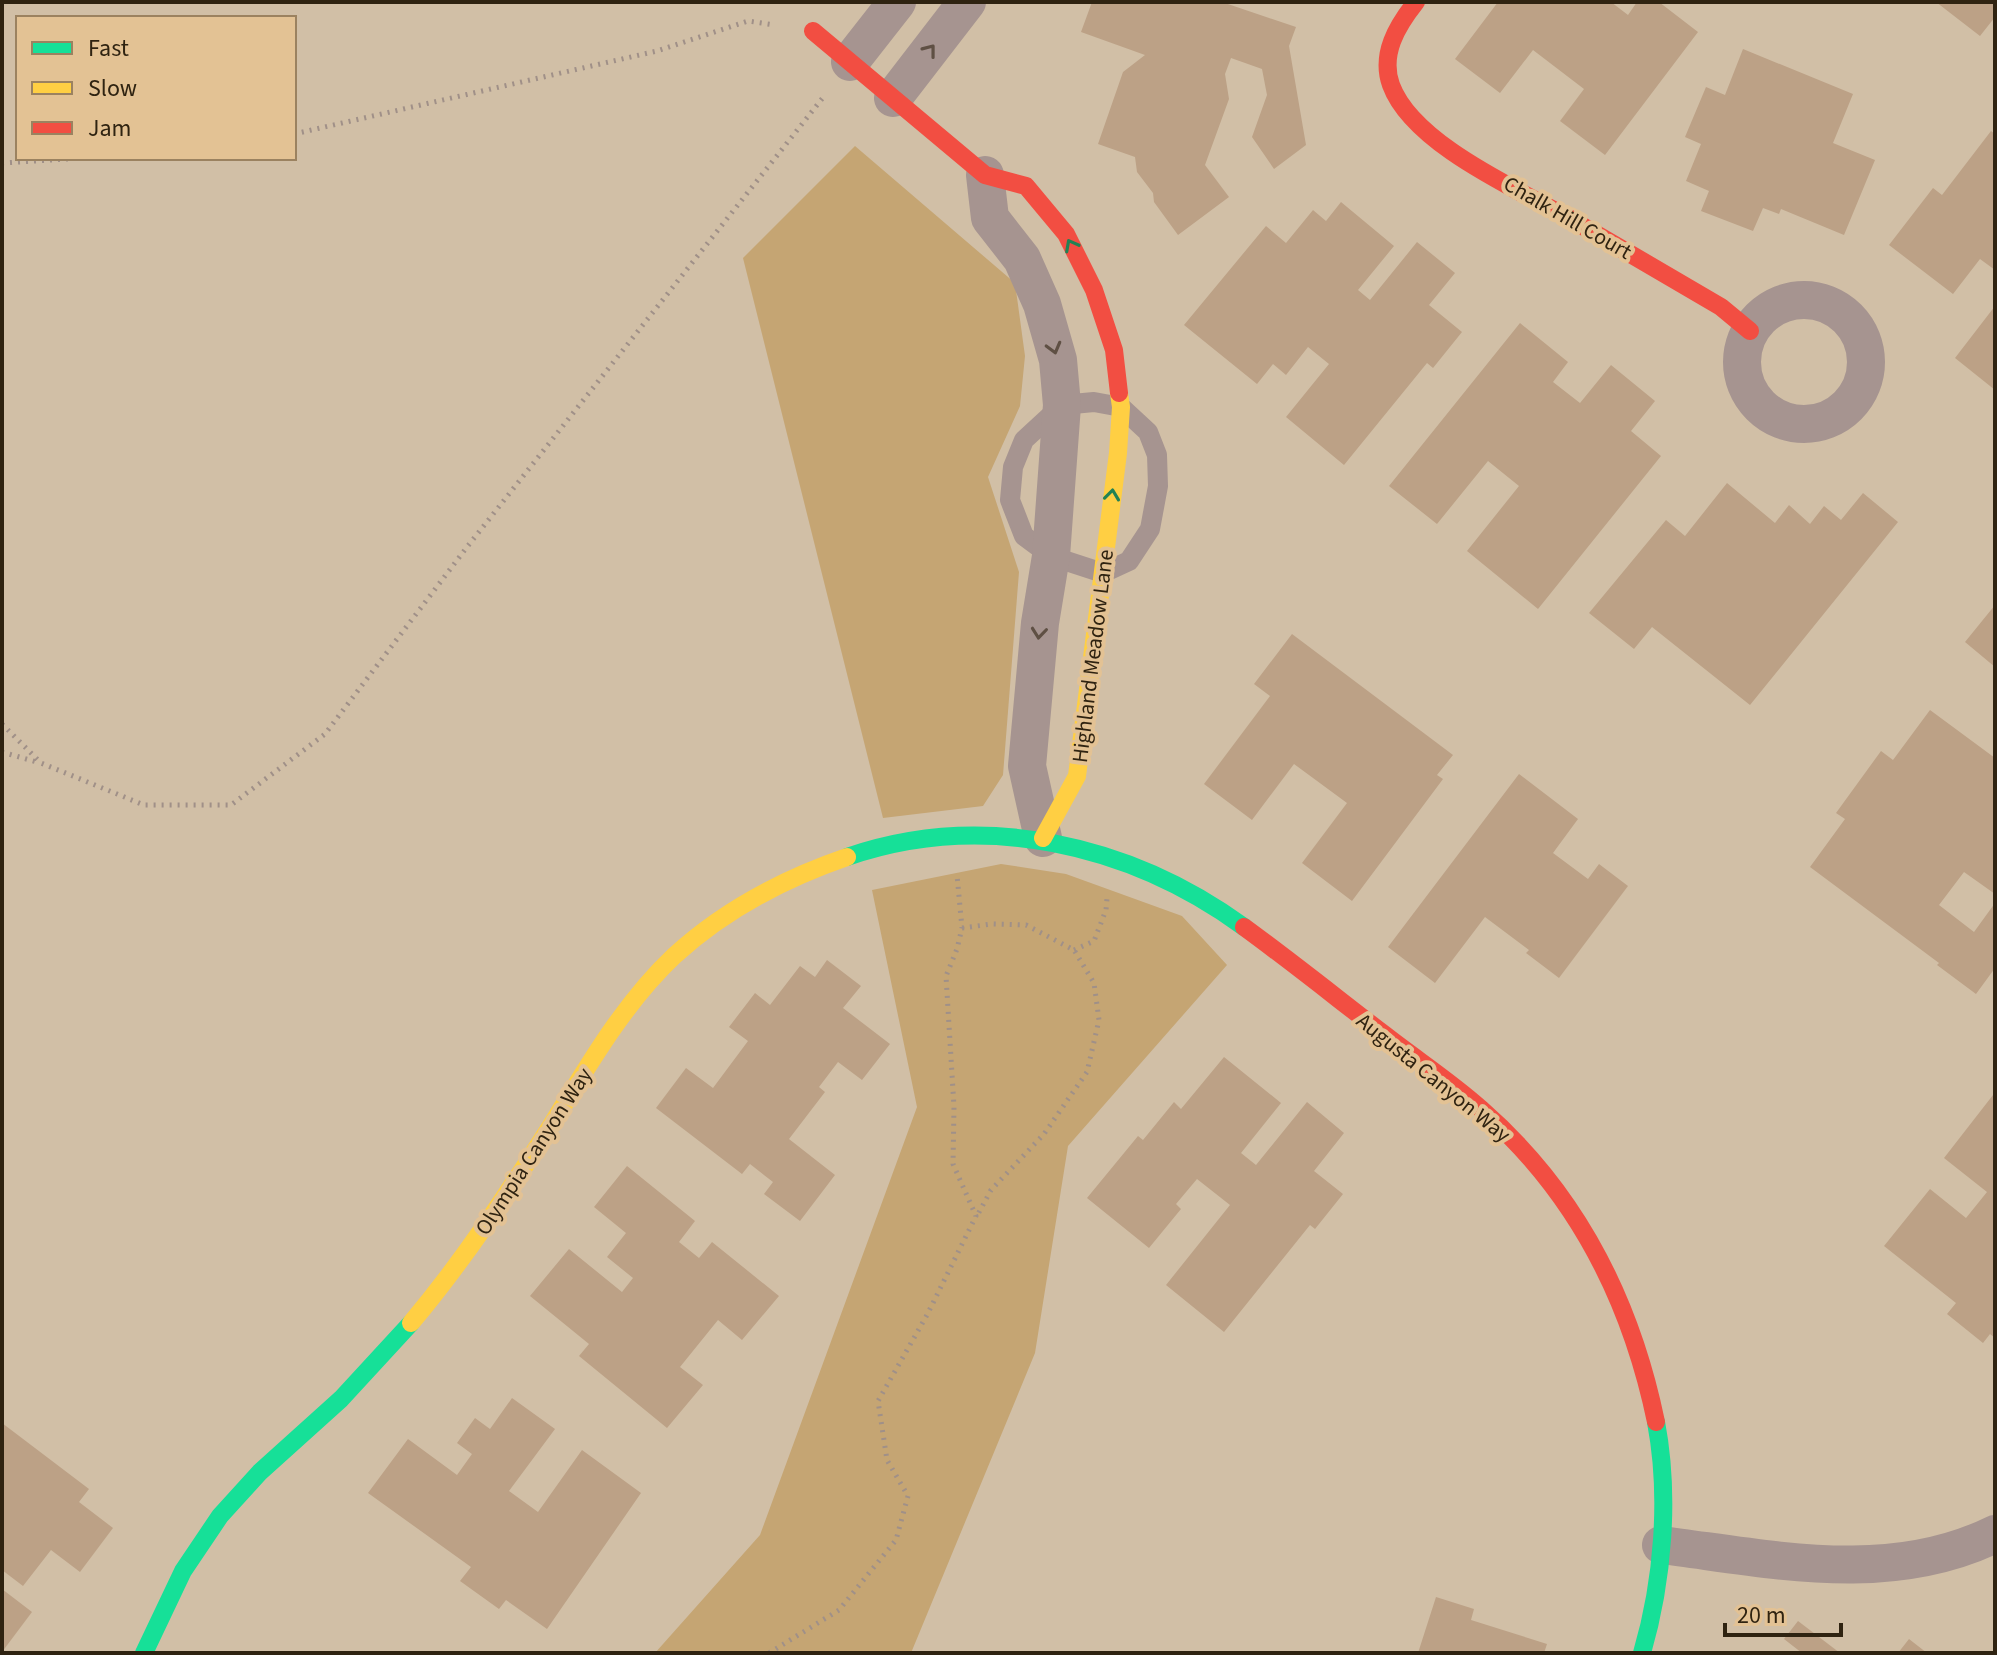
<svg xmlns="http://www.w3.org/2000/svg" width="1997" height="1655" font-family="'Source Sans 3',sans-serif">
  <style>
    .green { fill: #c5a573 }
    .building { fill: #bca186 }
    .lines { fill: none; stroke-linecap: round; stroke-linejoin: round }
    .path { stroke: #a09088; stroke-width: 5; stroke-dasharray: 2 6; stroke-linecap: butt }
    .lane { stroke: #a69490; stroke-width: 20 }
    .street { stroke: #a69490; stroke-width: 38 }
    .fast { stroke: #16e098; stroke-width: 18 }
    .slow { stroke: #ffcf43; stroke-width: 18 }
    .jam { stroke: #f24e42; stroke-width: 18 }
    .oneway { stroke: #5f5044 }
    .oneway2 { stroke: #228254 }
    .labels { text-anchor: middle; stroke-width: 8; stroke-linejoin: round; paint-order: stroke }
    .street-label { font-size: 22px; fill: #2f2311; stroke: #e3c294 }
  </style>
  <rect width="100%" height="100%" fill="#d1bfa6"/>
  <path class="green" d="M855,146L1015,283L1025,356L1020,406L988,477L1019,572L1003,775L983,806L883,818L743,258Z
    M1001,864L1066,874L1182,916L1227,965L1068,1146L1035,1353L911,1653H655L760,1535L917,1107L872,890Z"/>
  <path class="building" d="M1092,2H1222L1296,27L1289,46L1306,145L1274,169L1252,137L1267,95L1262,69L1231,58L1225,74L1229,99L1205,165L1229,197L1178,235L1154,202L1153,193L1137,172L1135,157L1098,144L1123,72L1145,55L1081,32Z
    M1498,2H1611L1628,15L1637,2H1659L1698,32L1605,155L1560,121L1584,89L1533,50L1500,93L1455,59Z
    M1936,2H1995V17L1980,36Z
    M1743,49L1853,94L1833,143L1875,160L1844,235L1781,209L1779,214L1763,208L1753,231L1701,211L1709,191L1686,181L1701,144L1685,137L1706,87L1725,95Z
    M1991,131L1995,134V270L1980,259L1953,294L1889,245L1933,188L1942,195Z
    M1341,202L1394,246L1358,290L1370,300L1417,242L1455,273L1429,305L1462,332L1433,368L1427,363L1344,465L1286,417L1329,364L1308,347L1286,375L1273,364L1257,384L1184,325L1266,226L1286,243L1313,210L1326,221Z
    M1995,306V390L1955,358Z
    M1520,323L1568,362L1553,382L1580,403L1611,365L1655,401L1631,431L1661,456L1538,609L1467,551L1519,486L1488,461L1437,524L1389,486Z
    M1727,483L1775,523L1789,505L1810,524L1824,506L1841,520L1863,493L1898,522L1750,705L1652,627L1634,649L1589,613L1666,520L1685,536Z
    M1995,605V667L1965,642Z
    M1292,634L1453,755L1437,775L1443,779L1352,901L1302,863L1347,803L1294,764L1252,820L1204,784L1270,696L1254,684Z
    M1930,710L1995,758V894L1964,872L1939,905L1974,932L1995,903V968L1976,994L1937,965L1939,963L1810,867L1845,819L1836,813L1881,751L1893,760Z
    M1519,774L1578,819L1553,853L1588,879L1599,864L1628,886L1559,978L1526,953L1529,950L1485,917L1435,983L1388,947Z
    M827,960L861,986L843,1008L890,1044L862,1080L838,1062L819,1087L825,1092L789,1139L835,1175L800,1221L764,1194L773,1182L750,1164L742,1174L656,1108L686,1068L713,1088L748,1041L729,1027L755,993L770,1005L800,966L815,977Z
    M1224,1057L1281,1103L1241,1153L1256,1165L1307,1102L1344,1133L1314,1171L1343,1194L1315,1229L1310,1225L1224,1332L1166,1285L1230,1205L1197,1179L1176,1204L1181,1209L1149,1248L1087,1198L1138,1136L1143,1140L1174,1102L1181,1109Z
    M1993,1095L1995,1338L1990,1334L1983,1343L1947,1314L1956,1303L1884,1246L1930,1189L1966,1218L1987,1192L1944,1158Z
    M627,1166L695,1221L679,1242L699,1258L712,1242L779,1296L742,1340L718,1320L680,1367L703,1385L667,1428L579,1356L589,1344L530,1296L569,1249L622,1292L633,1278L607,1257L626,1233L594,1207Z
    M512,1398L555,1429L509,1491L538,1512L582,1450L641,1493L547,1629L506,1600L499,1609L460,1581L471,1567L368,1493L408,1439L457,1475L472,1454L457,1443L475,1418L490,1429Z
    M2,1423L89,1489L79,1502L113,1528L80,1572L51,1550L23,1586L2,1570Z
    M2,1589L32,1612L2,1652Z
    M1436,1597L1474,1609L1471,1620L1547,1644L1544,1653H1418Z
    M1798,1621L1840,1653H1802L1784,1639Z
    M1909,1639L1927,1653H1898Z"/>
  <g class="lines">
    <path class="path" d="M294,134L657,51L748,21L775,25
      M2,163L83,158
      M2,724L41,763L144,805H231L325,734L467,547L825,95
      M2,752L40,763
      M962,928L992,924L1026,925L1074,950L1094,983L1099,1020L1087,1072L1044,1134L991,1190L977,1216
      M1074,950L1094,941L1106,910L1107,898
      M769,1653L839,1610L896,1540L908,1496L887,1460L878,1401L927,1315L976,1216L953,1164L954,1107L946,976L957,949L962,928L957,875"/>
    <path class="lane" d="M1094,402L1121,407L1148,432L1157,455L1158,486L1150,529L1129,561L1103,573L1051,556L1024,536L1010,500L1013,467L1024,440L1062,405Z"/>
    <path class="street" d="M850,62L897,2
      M893,98L967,2
      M985,175L990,218L1022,259L1042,304L1058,360L1062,405L1051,556L1040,623L1027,766L1043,838
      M1742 362a62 62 0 1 1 124 0a62 62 0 1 1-124 0Z
      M1661,1545C1772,1559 1889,1586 1995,1534"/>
    <path class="fast" d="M847,857C983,810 1130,844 1244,927
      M144,1653L183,1571L220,1516L260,1472L341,1399L411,1323
      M1642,1653C1663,1581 1670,1496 1656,1422"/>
    <path class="slow" d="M1043,838L1077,776L1118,453L1121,407L1119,393
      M411,1323C464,1260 508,1193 552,1124C588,1066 624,1003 674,956C724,910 783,879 847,857"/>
    <path class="jam" d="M1416,2C1397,26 1380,54 1391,85C1413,145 1521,191 1574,221C1623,250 1672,278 1721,307L1750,331
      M813,31L985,175L1026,186L1066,234L1094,290L1114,350L1119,393
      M1244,927C1292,962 1338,999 1385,1035C1417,1060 1451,1082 1481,1109C1576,1192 1631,1301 1656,1422"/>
  </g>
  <defs><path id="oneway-chevron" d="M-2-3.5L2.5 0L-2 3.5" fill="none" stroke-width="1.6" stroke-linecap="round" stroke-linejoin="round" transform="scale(2)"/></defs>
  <g class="oneway">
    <use href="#oneway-chevron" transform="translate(930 50) rotate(-52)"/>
    <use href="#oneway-chevron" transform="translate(1054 348) rotate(75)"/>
    <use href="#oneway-chevron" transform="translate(1039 633) rotate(96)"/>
  </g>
  <g class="oneway2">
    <use href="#oneway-chevron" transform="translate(1071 245) rotate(-118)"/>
    <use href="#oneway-chevron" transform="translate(1112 495) rotate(-83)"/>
  </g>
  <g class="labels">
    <g class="street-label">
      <text transform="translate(1568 217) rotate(30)" y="8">Chalk Hill Court</text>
      <text transform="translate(1092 656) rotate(-83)" y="8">Highland Meadow Lane</text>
      <text transform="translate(1434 1077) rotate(39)" y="8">Augusta Canyon Way</text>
      <text transform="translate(533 1151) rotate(-57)" y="8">Olympia Canyon Way</text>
    </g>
  </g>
  <rect width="1997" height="1655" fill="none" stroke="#2f2311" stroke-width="8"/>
  <rect x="16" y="16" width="280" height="144" fill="#e3c294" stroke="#9b8260" stroke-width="2"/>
  <rect x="32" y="42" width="40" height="12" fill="#16e098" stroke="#9b8260" stroke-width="2"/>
  <text x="88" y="56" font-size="24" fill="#2f2311">Fast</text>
  <rect x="32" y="82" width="40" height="12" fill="#ffcf43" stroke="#9b8260" stroke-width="2"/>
  <text x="88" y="96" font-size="24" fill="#2f2311">Slow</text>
  <rect x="32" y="122" width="40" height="12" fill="#f24e42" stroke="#9b8260" stroke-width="2"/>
  <text x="88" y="136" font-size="24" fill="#2f2311">Jam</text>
  <path d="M1725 1623v12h116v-12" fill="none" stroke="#2f2311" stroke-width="4"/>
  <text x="1737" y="1623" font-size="24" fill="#2f2311" stroke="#e3c294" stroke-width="6" paint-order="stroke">20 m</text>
</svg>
